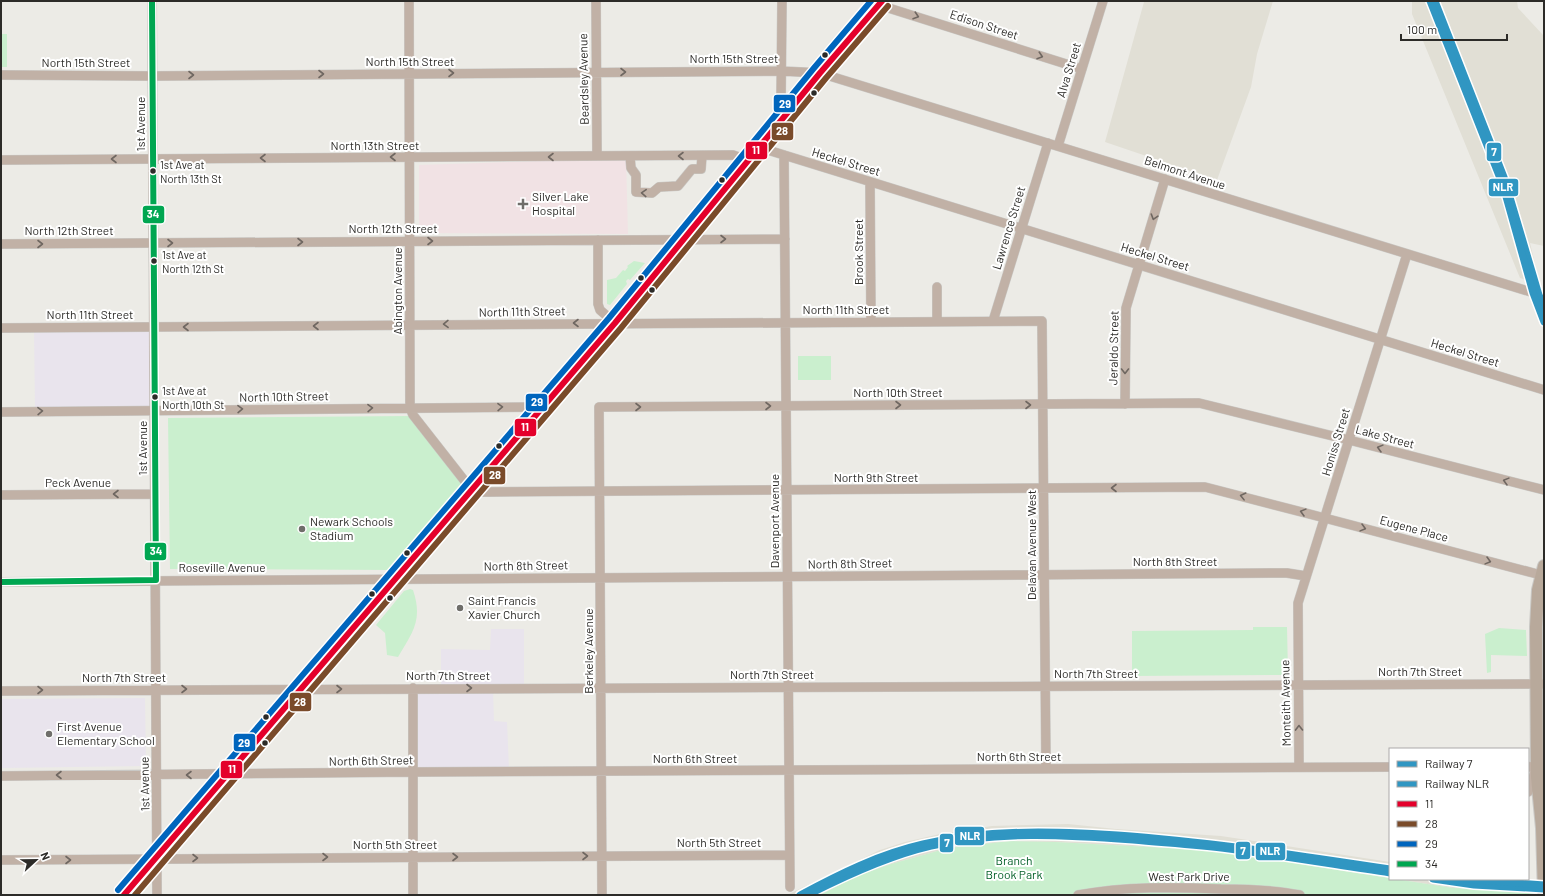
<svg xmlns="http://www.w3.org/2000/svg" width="1545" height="896" font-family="Barlow,sans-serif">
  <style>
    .built { fill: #e1dfd5 }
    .education { fill: #e9e4ed }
    .medical { fill: #f1e2e4 }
    .green { fill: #caefce }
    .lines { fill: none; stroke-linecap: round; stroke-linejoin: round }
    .minor-casing { stroke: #c9c8c5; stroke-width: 10 }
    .major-casing { stroke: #c9c8c5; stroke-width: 14 }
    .minor { stroke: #c1b1a6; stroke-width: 9 }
    .major { stroke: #b8a99b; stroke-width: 12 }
    .bus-1-casing { stroke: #fff; stroke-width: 9 }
    .bus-2-casing { stroke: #fff; stroke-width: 9 }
    .bus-3-casing { stroke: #fff; stroke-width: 9 }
    .bus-4-casing { stroke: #fff; stroke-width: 9 }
    .bus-1 { stroke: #e4002b; stroke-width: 6 }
    .bus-2 { stroke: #7a4b2a; stroke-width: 6 }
    .bus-3 { stroke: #0065bd; stroke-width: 6 }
    .bus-4 { stroke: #00a651; stroke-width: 6 }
    .rail-1-casing { stroke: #fff; stroke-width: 10 }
    .rail-2-casing { stroke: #fff; stroke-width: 10 }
    .rail-1 { stroke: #3096c2; stroke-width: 7 }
    .rail-2 { stroke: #3096c2; stroke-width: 7 }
    .oneway { stroke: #6f6761 }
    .bus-dot { fill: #2c2b28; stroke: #fff; stroke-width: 1.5 }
    .poi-dot { fill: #6f6e6a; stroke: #fff; stroke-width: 1.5 }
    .labels { text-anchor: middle; stroke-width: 4; stroke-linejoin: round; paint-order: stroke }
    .bus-label { font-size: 11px; fill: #2c2b28; stroke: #fff; text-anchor: start }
    .street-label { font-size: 12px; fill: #2c2b28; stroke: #fff }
    .poi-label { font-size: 12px; fill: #2c2b28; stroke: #fff; text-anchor: start }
    .park-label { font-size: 12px; fill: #005e26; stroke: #fff }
    .line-badge { stroke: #fff; stroke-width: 1.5 }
    .badge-label { font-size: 11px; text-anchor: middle; font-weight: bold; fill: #fff }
  </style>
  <rect width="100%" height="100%" fill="#ecebe6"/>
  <path class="built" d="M1141,1H1273L1257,54L1251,87L1217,180L1105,142L1144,2Z
    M1412,1H1517L1518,8L1544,36V246L1530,243L1540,284L1520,278L1412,14Z
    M1533,302L1544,305V331L1542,324Z
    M1068,824L1116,829L1221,836L1390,862V878L1237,854L1188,849L1056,842L1010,841L948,848L891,864L857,876L820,895H787L880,850L905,842L940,834L992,826Z
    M1396,879L1544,880V894L1492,889L1453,888Z"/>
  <path class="education" d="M154,328L153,409L35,410L34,329Z
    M491,629H524V688L441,687V649L490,650Z
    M414,688L493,690L494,721L507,722L509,769L415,770Z
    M145,698L146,766L1,768V699Z"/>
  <path class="medical" d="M626,158L628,234L419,233V165Z"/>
  <path class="green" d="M1,34H7V67H1Z
    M634,261L645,263L630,280L628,279L626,281L627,284L610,305L607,304V280L616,278L623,270L625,271L628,267L627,266Z
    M798,356H831V380H798Z
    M410,416L467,490L395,570L170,569L168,418Z
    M410,589L413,590C423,620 413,632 398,657L387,655L385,633L376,625L404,591Z
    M1253,627H1287L1288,673L1286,675L1132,676V631L1253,630Z
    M1499,628L1526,630L1527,656L1491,655V672L1487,673L1485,634Z
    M1010,841L1056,842L1188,849L1237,854L1453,888L1492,889L1544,895H820L857,876L891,864L948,848Z"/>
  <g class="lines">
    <g class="minor-casing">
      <path id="minor" d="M152,1L157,895
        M409,1L410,408L413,415L471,489L478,492H488L1205,487L1317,516L1541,575
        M596,1L597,156
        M782,1L781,101L787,113
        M879,5L1082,69
        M1,75L152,76L781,71L820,73L1544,296
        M761,144L771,151L1544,390
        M1058,146L1103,1
        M784,155L790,887
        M630,156L631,168L636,175V192L652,193L659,187L678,186L692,169H701L702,156
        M1,160L733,155L747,160
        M870,182L871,322
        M598,240V304L600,310L615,323
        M1,244L785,239
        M937,321V287
        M993,321L1048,143
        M1,328L1042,321L1046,769
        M1125,404L1126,308L1165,179
        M1,412L542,407
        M1,495L155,494
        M1,582L1287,573L1306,576
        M413,688V895
        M1,691L1544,684
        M1299,767L1298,603L1407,254
        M1528,767L1537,766L1528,792
        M1,776L413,772L1390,767
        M1,860L789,855
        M602,895L599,407L1199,403L1349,440L1544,490
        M1078,895C1125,886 1174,887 1221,889C1248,889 1274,890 1300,895"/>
    </g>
    <g class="major-casing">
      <path id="major" d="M124,895L615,323L820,73L882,1
        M1544,895L1542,828L1537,777L1536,627L1538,590L1544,566"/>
    </g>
    <use href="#minor" class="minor"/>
    <use href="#major" class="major"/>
    <g class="bus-1-casing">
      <path id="bus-1" d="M124,895L615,323L820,73L882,1"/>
    </g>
    <g class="bus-2-casing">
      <path id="bus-2" d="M135,895L621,328L826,78L888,6"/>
    </g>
    <g class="bus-3-casing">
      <path id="bus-3" d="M118,890L609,318L814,68L871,1"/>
    </g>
    <g class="bus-4-casing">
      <path id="bus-4" d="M1,582L156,580L152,1"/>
    </g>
    <use href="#bus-1" class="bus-1"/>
    <use href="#bus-2" class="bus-2"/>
    <use href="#bus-3" class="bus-3"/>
    <use href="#bus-4" class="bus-4"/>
    <g class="rail-1-casing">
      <path id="rail-1" d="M1435,1L1504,177L1539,295L1544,306
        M1433,879L1474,885L1544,889
        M808,895C847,875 888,856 931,846C997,831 1066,835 1133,840C1165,843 1197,845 1229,849C1283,856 1336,865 1390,873"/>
    </g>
    <g class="rail-2-casing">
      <path id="rail-2" d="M1430,1L1503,186L1533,293L1544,322
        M1464,879L1544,885
        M800,895C839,874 879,854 923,844C991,828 1062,831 1131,836C1218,843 1304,856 1390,869"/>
    </g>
    <use href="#rail-1" class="rail-1"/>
    <use href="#rail-2" class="rail-2"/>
  </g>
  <defs><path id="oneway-chevron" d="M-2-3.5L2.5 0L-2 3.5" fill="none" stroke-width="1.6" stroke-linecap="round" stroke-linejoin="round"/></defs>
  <g class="oneway">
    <use href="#oneway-chevron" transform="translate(916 16) rotate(18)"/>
    <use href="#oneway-chevron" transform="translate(1040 56) rotate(18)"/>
    <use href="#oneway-chevron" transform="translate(623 72)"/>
    <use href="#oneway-chevron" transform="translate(451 73)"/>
    <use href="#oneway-chevron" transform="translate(321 74)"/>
    <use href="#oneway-chevron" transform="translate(191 75)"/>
    <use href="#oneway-chevron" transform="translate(681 156) rotate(180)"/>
    <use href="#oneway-chevron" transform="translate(393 157) rotate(180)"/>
    <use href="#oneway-chevron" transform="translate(551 157) rotate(180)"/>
    <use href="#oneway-chevron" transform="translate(263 158) rotate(180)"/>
    <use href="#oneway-chevron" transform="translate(114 159) rotate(180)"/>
    <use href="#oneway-chevron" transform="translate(644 193) rotate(-177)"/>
    <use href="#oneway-chevron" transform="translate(1154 217) rotate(107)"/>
    <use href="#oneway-chevron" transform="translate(723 239)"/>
    <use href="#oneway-chevron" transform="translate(430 241)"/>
    <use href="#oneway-chevron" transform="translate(300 242)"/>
    <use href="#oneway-chevron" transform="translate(170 243)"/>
    <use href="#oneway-chevron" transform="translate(40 244)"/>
    <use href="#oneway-chevron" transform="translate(576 323) rotate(180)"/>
    <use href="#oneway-chevron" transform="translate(446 324) rotate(179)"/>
    <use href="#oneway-chevron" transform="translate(316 326) rotate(180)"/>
    <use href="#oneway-chevron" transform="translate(186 327) rotate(180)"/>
    <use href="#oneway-chevron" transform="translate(1125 371) rotate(90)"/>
    <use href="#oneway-chevron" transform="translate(898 405)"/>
    <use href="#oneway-chevron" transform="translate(1028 405)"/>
    <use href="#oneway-chevron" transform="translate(768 406)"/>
    <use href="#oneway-chevron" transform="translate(500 407) rotate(-1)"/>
    <use href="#oneway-chevron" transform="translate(638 407)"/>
    <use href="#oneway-chevron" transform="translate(370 408) rotate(-1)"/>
    <use href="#oneway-chevron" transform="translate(240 409) rotate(-1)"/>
    <use href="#oneway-chevron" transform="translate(40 411) rotate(-1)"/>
    <use href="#oneway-chevron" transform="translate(1380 448) rotate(-165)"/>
    <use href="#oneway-chevron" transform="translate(1506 481) rotate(-165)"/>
    <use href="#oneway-chevron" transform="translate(1114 488) rotate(180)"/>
    <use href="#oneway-chevron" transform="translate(116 494) rotate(180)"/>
    <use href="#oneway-chevron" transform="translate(1243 496) rotate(-166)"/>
    <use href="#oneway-chevron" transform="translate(1303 512) rotate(-165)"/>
    <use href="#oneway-chevron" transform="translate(1363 528) rotate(15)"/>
    <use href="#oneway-chevron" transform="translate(1488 561) rotate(15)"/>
    <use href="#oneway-chevron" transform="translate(469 688)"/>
    <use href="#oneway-chevron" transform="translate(184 689)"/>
    <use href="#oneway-chevron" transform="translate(339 689)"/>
    <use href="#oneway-chevron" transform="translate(40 690)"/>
    <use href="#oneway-chevron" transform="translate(1299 728) rotate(-91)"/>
    <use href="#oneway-chevron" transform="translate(59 775) rotate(180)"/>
    <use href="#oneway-chevron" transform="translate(189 775) rotate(180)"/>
    <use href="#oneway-chevron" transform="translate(585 856)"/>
    <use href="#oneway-chevron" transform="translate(325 857)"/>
    <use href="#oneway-chevron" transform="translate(455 857)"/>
    <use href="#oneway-chevron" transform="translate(195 858)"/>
    <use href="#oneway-chevron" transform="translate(68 860)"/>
  </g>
  <g class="bus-dot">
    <circle cx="825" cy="55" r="3.5"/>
    <circle cx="814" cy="93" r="3.5"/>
    <circle cx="153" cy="171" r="3.5"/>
    <circle cx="722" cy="180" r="3.5"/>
    <circle cx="154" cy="261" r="3.5"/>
    <circle cx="641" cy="278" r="3.5"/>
    <circle cx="652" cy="290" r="3.5"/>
    <circle cx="155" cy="397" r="3.5"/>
    <circle cx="499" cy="446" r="3.5"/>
    <circle cx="407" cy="553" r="3.5"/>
    <circle cx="372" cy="594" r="3.5"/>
    <circle cx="390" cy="598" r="3.5"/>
    <circle cx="266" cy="717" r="3.5"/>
    <circle cx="265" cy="743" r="3.5"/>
  </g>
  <g class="poi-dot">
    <path d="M521 198h4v4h4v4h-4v4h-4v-4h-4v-4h4z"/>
    <circle cx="302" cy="529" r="4"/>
    <circle cx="460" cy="608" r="4"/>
    <circle cx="49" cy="734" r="4"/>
  </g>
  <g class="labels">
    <g class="bus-label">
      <text x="160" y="169">1st Ave at<tspan x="160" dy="14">North 13th St</tspan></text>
      <text x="162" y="259">1st Ave at<tspan x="162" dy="14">North 12th St</tspan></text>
      <text x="162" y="395">1st Ave at<tspan x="162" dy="14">North 10th St</tspan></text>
    </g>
    <g class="street-label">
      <text transform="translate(984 25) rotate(18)" y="4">Edison Street</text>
      <text x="734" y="63">North 15th Street</text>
      <text x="410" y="66">North 15th Street</text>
      <text x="86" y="67">North 15th Street</text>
      <text transform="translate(1069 70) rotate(-73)" y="4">Alva Street</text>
      <text transform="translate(584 79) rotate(-91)" y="4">Beardsley Avenue</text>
      <text transform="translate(141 124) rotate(-90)" y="4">1st Avenue</text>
      <text x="375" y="150">North 13th Street</text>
      <text transform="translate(846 162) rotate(17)" y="4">Heckel Street</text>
      <text transform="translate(1185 173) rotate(18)" y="4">Belmont Avenue</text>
      <text transform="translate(1009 228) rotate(-73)" y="4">Lawrence Street</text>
      <text x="393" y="233">North 12th Street</text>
      <text x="69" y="235">North 12th Street</text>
      <text transform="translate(859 252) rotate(-90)" y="4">Brook Street</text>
      <text transform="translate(1155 257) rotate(17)" y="4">Heckel Street</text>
      <text transform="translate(398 291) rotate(-90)" y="4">Abington Avenue</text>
      <text x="846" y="314">North 11th Street</text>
      <text transform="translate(522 312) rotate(-1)" y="4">North 11th Street</text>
      <text x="90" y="319">North 11th Street</text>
      <text transform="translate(1114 348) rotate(-89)" y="4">Jeraldo Street</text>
      <text transform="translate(1465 353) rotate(17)" y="4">Heckel Street</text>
      <text x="898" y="397">North 10th Street</text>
      <text transform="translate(284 397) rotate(-1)" y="4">North 10th Street</text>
      <text transform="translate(1385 437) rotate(15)" y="4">Lake Street</text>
      <text transform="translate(1336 442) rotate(-73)" y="4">Honiss Street</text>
      <text transform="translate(143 448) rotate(-90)" y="4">1st Avenue</text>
      <text x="876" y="482">North 9th Street</text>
      <text x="78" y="487">Peck Avenue</text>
      <text transform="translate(775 521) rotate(-90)" y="4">Davenport Avenue</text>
      <text transform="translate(1414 529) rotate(15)" y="4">Eugene Place</text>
      <text transform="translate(1032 545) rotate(-90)" y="4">Delavan Avenue West</text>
      <text x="1175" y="566">North 8th Street</text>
      <text transform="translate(850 564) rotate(-1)" y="4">North 8th Street</text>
      <text transform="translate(526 566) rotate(-1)" y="4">North 8th Street</text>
      <text x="222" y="572">Roseville Avenue</text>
      <text transform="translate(589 651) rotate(-90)" y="4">Berkeley Avenue</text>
      <text x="1420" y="676">North 7th Street</text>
      <text x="1096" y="678">North 7th Street</text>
      <text x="772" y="679">North 7th Street</text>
      <text x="448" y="680">North 7th Street</text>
      <text x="124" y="682">North 7th Street</text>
      <text transform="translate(1286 703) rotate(-91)" y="4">Monteith Avenue</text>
      <text x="1019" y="761">North 6th Street</text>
      <text x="695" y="763">North 6th Street</text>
      <text transform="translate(371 761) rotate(-1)" y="4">North 6th Street</text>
      <text transform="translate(145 784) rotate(-91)" y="4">1st Avenue</text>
      <text x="719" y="847">North 5th Street</text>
      <text x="395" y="849">North 5th Street</text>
      <text x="1189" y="881">West Park Drive</text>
    </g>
    <g class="poi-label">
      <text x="532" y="201">Silver Lake<tspan x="532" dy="14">Hospital</tspan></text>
      <text x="310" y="526">Newark Schools<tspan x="310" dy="14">Stadium</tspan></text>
      <text x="468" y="605">Saint Francis<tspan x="468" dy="14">Xavier Church</tspan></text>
      <text x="57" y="731">First Avenue<tspan x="57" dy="14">Elementary School</tspan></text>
    </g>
    <g class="park-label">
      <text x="1014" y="865">Branch<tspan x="1014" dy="14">Brook Park</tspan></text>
    </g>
  </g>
  <g class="line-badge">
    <rect x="773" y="94" width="23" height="19" rx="4" fill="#0065bd"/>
    <rect x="771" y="122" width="23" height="19" rx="4" fill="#7a4b2a"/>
    <rect x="745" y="141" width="23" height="19" rx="4" fill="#e4002b"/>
    <rect x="1486" y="142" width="16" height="20" rx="4" fill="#3096c2"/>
    <rect x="1488" y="178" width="31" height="19" rx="4" fill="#3096c2"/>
    <rect x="142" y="205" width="23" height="19" rx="4" fill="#00a651"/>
    <rect x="525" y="393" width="23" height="19" rx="4" fill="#0065bd"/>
    <rect x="514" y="418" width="23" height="19" rx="4" fill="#e4002b"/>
    <rect x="483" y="466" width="23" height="19" rx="4" fill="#7a4b2a"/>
    <rect x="144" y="542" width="23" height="19" rx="4" fill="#00a651"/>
    <rect x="289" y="692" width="23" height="20" rx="4" fill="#7a4b2a"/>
    <rect x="233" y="733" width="23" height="19" rx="4" fill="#0065bd"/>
    <rect x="220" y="760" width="23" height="19" rx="4" fill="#e4002b"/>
    <rect x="954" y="826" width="31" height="20" rx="4" fill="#3096c2"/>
    <rect x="939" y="833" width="15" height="20" rx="4" fill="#3096c2"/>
    <rect x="1235" y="841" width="16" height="19" rx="4" fill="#3096c2"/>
    <rect x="1255" y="842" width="31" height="19" rx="4" fill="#3096c2"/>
  </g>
  <g class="badge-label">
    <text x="785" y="108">29</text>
    <text x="782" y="135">28</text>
    <text x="756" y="154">11</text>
    <text x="1494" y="156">7</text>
    <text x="1503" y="191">NLR</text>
    <text x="153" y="218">34</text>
    <text x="537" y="406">29</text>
    <text x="525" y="431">11</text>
    <text x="495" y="479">28</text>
    <text x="156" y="555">34</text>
    <text x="300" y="706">28</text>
    <text x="244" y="747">29</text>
    <text x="232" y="773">11</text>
    <text x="970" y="840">NLR</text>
    <text x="947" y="847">7</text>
    <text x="1243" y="855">7</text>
    <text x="1270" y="855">NLR</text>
  </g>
  <rect width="1545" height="896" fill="none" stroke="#2c2b28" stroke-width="4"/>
  <rect x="1389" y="748" width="140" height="132" fill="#ffffff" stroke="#abaaa9"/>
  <rect x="1397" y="761" width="20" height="6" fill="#3096c2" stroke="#abaaa9"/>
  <text x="1425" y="768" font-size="12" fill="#2c2b28">Railway 7</text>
  <rect x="1397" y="781" width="20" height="6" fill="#3096c2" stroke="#abaaa9"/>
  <text x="1425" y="788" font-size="12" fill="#2c2b28">Railway NLR</text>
  <rect x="1397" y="801" width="20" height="6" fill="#e4002b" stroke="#abaaa9"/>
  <text x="1425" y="808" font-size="12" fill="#2c2b28">11</text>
  <rect x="1397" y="821" width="20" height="6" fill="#7a4b2a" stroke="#abaaa9"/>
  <text x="1425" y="828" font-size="12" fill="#2c2b28">28</text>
  <rect x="1397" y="841" width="20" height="6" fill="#0065bd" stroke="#abaaa9"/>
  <text x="1425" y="848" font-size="12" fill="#2c2b28">29</text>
  <rect x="1397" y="861" width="20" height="6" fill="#00a651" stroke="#abaaa9"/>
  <text x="1425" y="868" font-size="12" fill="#2c2b28">34</text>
  <g transform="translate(36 860) rotate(68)" stroke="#ffffff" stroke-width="3" paint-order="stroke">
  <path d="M0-3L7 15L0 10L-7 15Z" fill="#2c2b28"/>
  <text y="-6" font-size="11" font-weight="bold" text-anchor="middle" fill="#2c2b28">N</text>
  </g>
  <path d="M1401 34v6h106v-6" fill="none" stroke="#2c2b28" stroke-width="2"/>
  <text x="1407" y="34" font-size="12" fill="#2c2b28" stroke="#ffffff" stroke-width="3" paint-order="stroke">100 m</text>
</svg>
